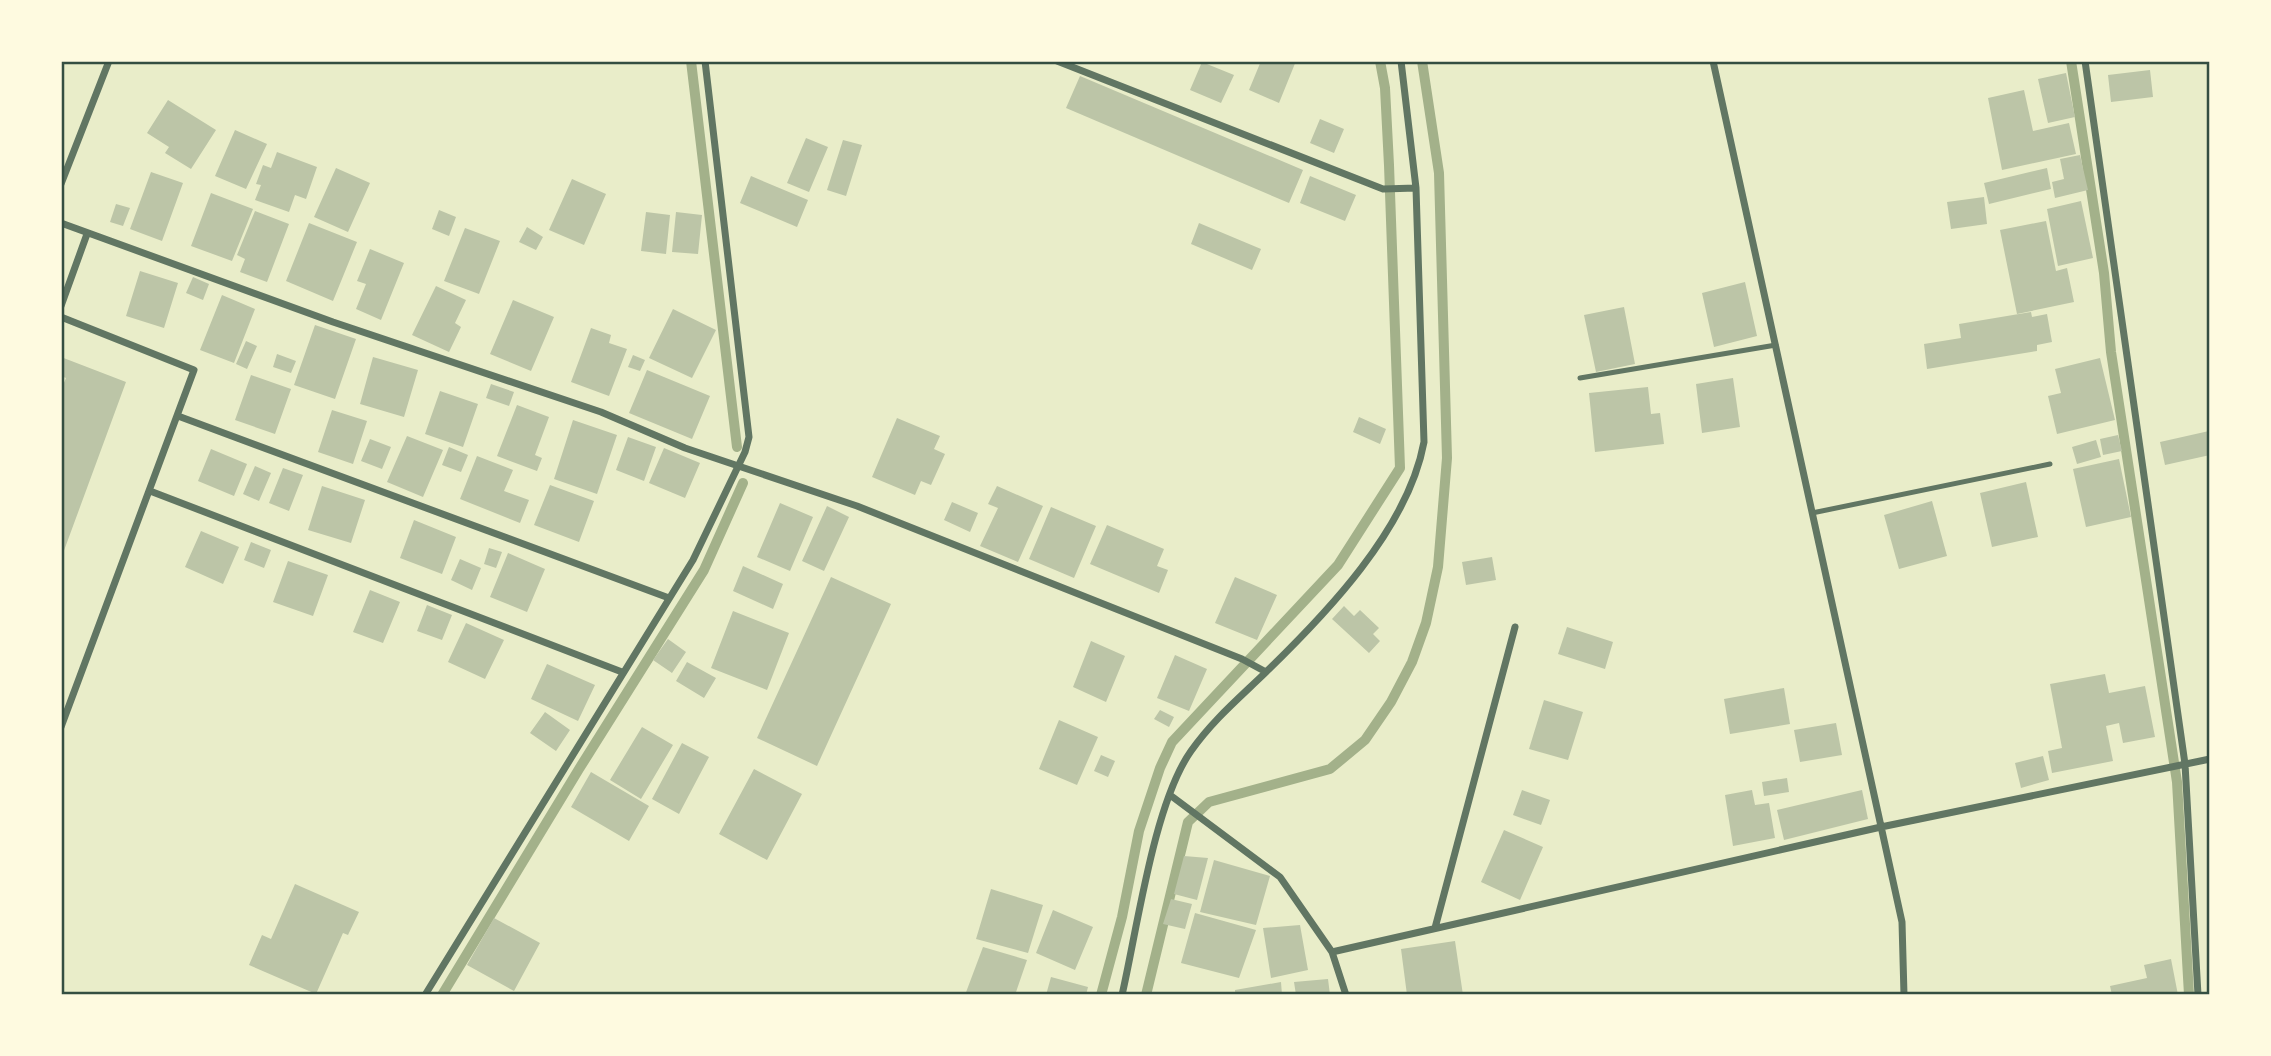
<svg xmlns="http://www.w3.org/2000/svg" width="2271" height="1056" font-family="Figtree,sans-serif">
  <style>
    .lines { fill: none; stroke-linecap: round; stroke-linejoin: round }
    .stream { stroke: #a3b18a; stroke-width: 10 }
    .building { fill: #bcc5a7 }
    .service { stroke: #617663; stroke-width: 5 }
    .minor { stroke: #617663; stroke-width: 7 }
    .neatline { fill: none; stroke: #344e41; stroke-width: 2.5 }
  </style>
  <rect width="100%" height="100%" fill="#e9edc9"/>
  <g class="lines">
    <path class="stream" d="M691,61L737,447
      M2071,61L2104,273L2111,352L2177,782L2189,995
      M442,995L579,769L704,570L743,483
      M1101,995L1122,917L1139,831L1160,768L1172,742L1338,565L1400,468L1389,165L1385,88L1380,61
      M1146,995L1188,822L1209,802L1330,769L1365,740L1391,702L1412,662L1426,623L1438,567L1447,458L1439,173L1422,61"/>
  </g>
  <path class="building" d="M1261,61H1296L1279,103L1249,90Z
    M1202,62L1234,75L1221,103L1190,90Z
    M2150,70L2153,97L2111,102L2108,75Z
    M2066,73L2075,117L2048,123L2038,79Z
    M1080,76L1303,170L1289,203L1066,108Z
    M2024,90L2033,131L2069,123L2076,154L2002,170L1988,98Z
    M168,100L216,130L191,169L165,153L169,147L147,133Z
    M1320,119L1344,129L1334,153L1310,143Z
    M235,130L267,144L246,189L215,176Z
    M806,138L828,147L809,192L787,183Z
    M843,140L862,145L846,196L827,190Z
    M277,152L317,167L306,199L295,195L289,212L255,200L261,185L256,184L263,165L271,168Z
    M2080,155L2088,190L2055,198L2052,182L2064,179L2060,159Z
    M336,168L370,183L348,232L314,217Z
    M2047,168L2051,189L1989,204L1984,183Z
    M151,172L183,183L162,241L130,229Z
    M751,176L808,200L797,227L740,203Z
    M1310,176L1356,195L1345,221L1300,203Z
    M572,179L606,194L584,245L549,230Z
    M211,193L253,209L232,261L191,246Z
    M1984,197L1987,224L1951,229L1947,202Z
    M2081,201L2093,258L2058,266L2047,209Z
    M116,204L130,208L123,226L110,222Z
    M439,210L456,217L449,236L432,229Z
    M255,211L289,224L267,282L240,272L245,259L237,255Z
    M646,212L670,215L666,254L641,251Z
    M676,212L702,215L698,254L672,252Z
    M2046,221L2056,271L2067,268L2074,302L2017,314L2000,230Z
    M309,223L357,242L333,301L286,281Z
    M1199,223L1261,249L1252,270L1191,244Z
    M527,227L543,237L536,250L519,242Z
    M465,228L500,241L479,294L444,281Z
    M370,249L404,263L381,320L356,309L366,284L357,281Z
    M140,271L178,283L164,328L126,316Z
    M193,277L209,284L203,300L186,293Z
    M1745,282L1757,336L1714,347L1702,293Z
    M436,286L466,300L455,323L461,327L449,352L412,335Z
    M222,295L255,309L234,363L200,350Z
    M513,300L554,317L531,371L490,354Z
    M1624,307L1635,364L1596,372L1584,315Z
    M673,309L716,330L692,378L649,358Z
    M2031,312L2032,317L2047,314L2052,342L2037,345V351L1927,369L1924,344L1961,338L1959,324Z
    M315,325L356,339L335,399L294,385Z
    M591,328L611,335L609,343L627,349L609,396L571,382Z
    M246,341L257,346L247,369L236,364Z
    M277,354L296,361L291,373L273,367Z
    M633,355L645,360L640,371L628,367Z
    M61,357L126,382L62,556L61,390L66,378L61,376Z
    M373,357L418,370L404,417L360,404Z
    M2100,358L2115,420L2057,434L2048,396L2061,393L2055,369Z
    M647,370L710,396L692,439L629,413Z
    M251,375L291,389L275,434L235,420Z
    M1733,378L1740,427L1702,433L1696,384Z
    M491,384L514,392L509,406L486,398Z
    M1648,387L1651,414L1660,413L1664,444L1595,452L1589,393Z
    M440,391L478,404L463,447L425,434Z
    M517,405L549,417L535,455L542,458L537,471L497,456Z
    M332,410L367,421L353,464L318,452Z
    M1359,417L1386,429L1380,444L1353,432Z
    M897,418L940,436L934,449L945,454L931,485L921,481L915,495L872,477Z
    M573,420L617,435L597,494L554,479Z
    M2209,431L2210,455L2165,465L2160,442Z
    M2118,435L2122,451L2103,455L2100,439Z
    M407,436L443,450L423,497L387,482Z
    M628,437L656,447L644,481L616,470Z
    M370,439L391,447L382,469L361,461Z
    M2096,440L2101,457L2077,464L2072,447Z
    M449,447L468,455L461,472L442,465Z
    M664,448L700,463L685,498L649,483Z
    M211,449L247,464L234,496L198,481Z
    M477,456L513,470L504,491L529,500L520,523L460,499Z
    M2119,459L2131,517L2086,527L2073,469Z
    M255,466L271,473L259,501L243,494Z
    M283,468L303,475L289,511L269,503Z
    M2026,482L2038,537L1992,547L1980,493Z
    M550,485L594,501L579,542L534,525Z
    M322,486L365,500L351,543L308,530Z
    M997,486L1043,506L1018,562L980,546L998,508L988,504Z
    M1932,501L1947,556L1899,569L1884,515Z
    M952,502L978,513L970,532L944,520Z
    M780,503L813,517L790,571L757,557Z
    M827,506L849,517L824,571L802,561Z
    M1051,507L1096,526L1074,578L1029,559Z
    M414,520L456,537L442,574L400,558Z
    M1107,525L1164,549L1157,566L1168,570L1159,593L1090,564Z
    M201,531L239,547L223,584L185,567Z
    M251,542L271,550L264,568L244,560Z
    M489,548L502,552L496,568L484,564Z
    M508,553L545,569L527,612L490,597Z
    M1492,557L1496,580L1466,585L1462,562Z
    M460,559L481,568L472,590L451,580Z
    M288,561L328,575L313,616L273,602Z
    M743,566L783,584L773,609L733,591Z
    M831,577L891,604L817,766L757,738Z
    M1235,577L1277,595L1257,640L1215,623Z
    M370,590L400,602L383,643L353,632Z
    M427,605L452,615L442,640L417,631Z
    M1344,606L1354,616L1360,610L1379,628L1373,634L1380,641L1369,653L1332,619Z
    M733,611L789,633L767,690L711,668Z
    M466,623L504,640L485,679L448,662Z
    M1567,627L1613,642L1605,669L1558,654Z
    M668,639L686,652L672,673L653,660Z
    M1091,641L1125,656L1106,702L1073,687Z
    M1175,655L1207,669L1189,711L1157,698Z
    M687,662L716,678L704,698L676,681Z
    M547,664L595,685L578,721L531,699Z
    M2105,674L2109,693L2145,686L2155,737L2123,743L2119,723L2106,726L2113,761L2052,773L2048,751L2062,748L2050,684Z
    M1784,688L1790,724L1730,734L1724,699Z
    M1544,700L1583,712L1568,760L1529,749Z
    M1160,710L1174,717L1169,727L1154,719Z
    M545,712L570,730L556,751L530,733Z
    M1059,720L1098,737L1077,785L1039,769Z
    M1836,723L1842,755L1800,762L1794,730Z
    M642,727L673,745L641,799L610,780Z
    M682,743L709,757L679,814L652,799Z
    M1101,755L1115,761L1108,777L1094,771Z
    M2043,756L2049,780L2021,788L2015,763Z
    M754,769L802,794L767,860L719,834Z
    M591,772L649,806L629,841L571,807Z
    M1787,778L1789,792L1764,796L1762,782Z
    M1522,790L1550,800L1541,825L1513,815Z
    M1752,790L1755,805L1769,803L1775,838L1733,846L1725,795Z
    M1862,790L1868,819L1784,840L1777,810Z
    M1504,830L1543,847L1520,900L1481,882Z
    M1184,856L1208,858L1197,900L1174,894Z
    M1214,860L1270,876L1256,925L1200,912Z
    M295,884L359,912L348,935L343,933L316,994L249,965L262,935L271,939Z
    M991,889L1043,905L1028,953L976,939Z
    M1171,899L1192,904L1185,929L1163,924Z
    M1053,910L1093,927L1075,970L1036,953Z
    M1195,913L1256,930L1239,978L1181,963Z
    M494,918L540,943L514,991L467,965Z
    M1300,925L1308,970L1271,978L1263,928Z
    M1455,941L1463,995H1407L1401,949Z
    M983,947L1027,960L1015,995H965Z
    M2171,959L2178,995H2112L2110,986L2147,978L2144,965Z
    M1051,977L1088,987L1086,995H1046Z
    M1328,979L1330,995H1296L1294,982Z
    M1281,982L1282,995H1235V990Z"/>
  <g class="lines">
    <path class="service" d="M1580,378L1776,345
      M1812,513L2050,464"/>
    <path class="minor" d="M1057,61L1383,189L1416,188
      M1713,61L1902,922L1904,995
      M2085,61L2185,764L2198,995
      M61,184L109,61
      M61,223L333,322L601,412L685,448L857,506L1242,659L1266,672
      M61,306L87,234
      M61,317L194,370L61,727
      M178,416L669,598
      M150,491L622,672
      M1170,795L1280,877L1332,952L1346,995
      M1435,928L1515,627
      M1332,952L1881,827L2210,759
      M425,995L693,560L745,452L749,437L705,61
      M1122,995C1137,930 1154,803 1191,751C1212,721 1238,699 1264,674C1326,614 1408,529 1424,442L1416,188L1401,61"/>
  </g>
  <rect width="2271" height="1056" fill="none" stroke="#fefae0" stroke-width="126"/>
  <rect x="63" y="63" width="2145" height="930" class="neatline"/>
</svg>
